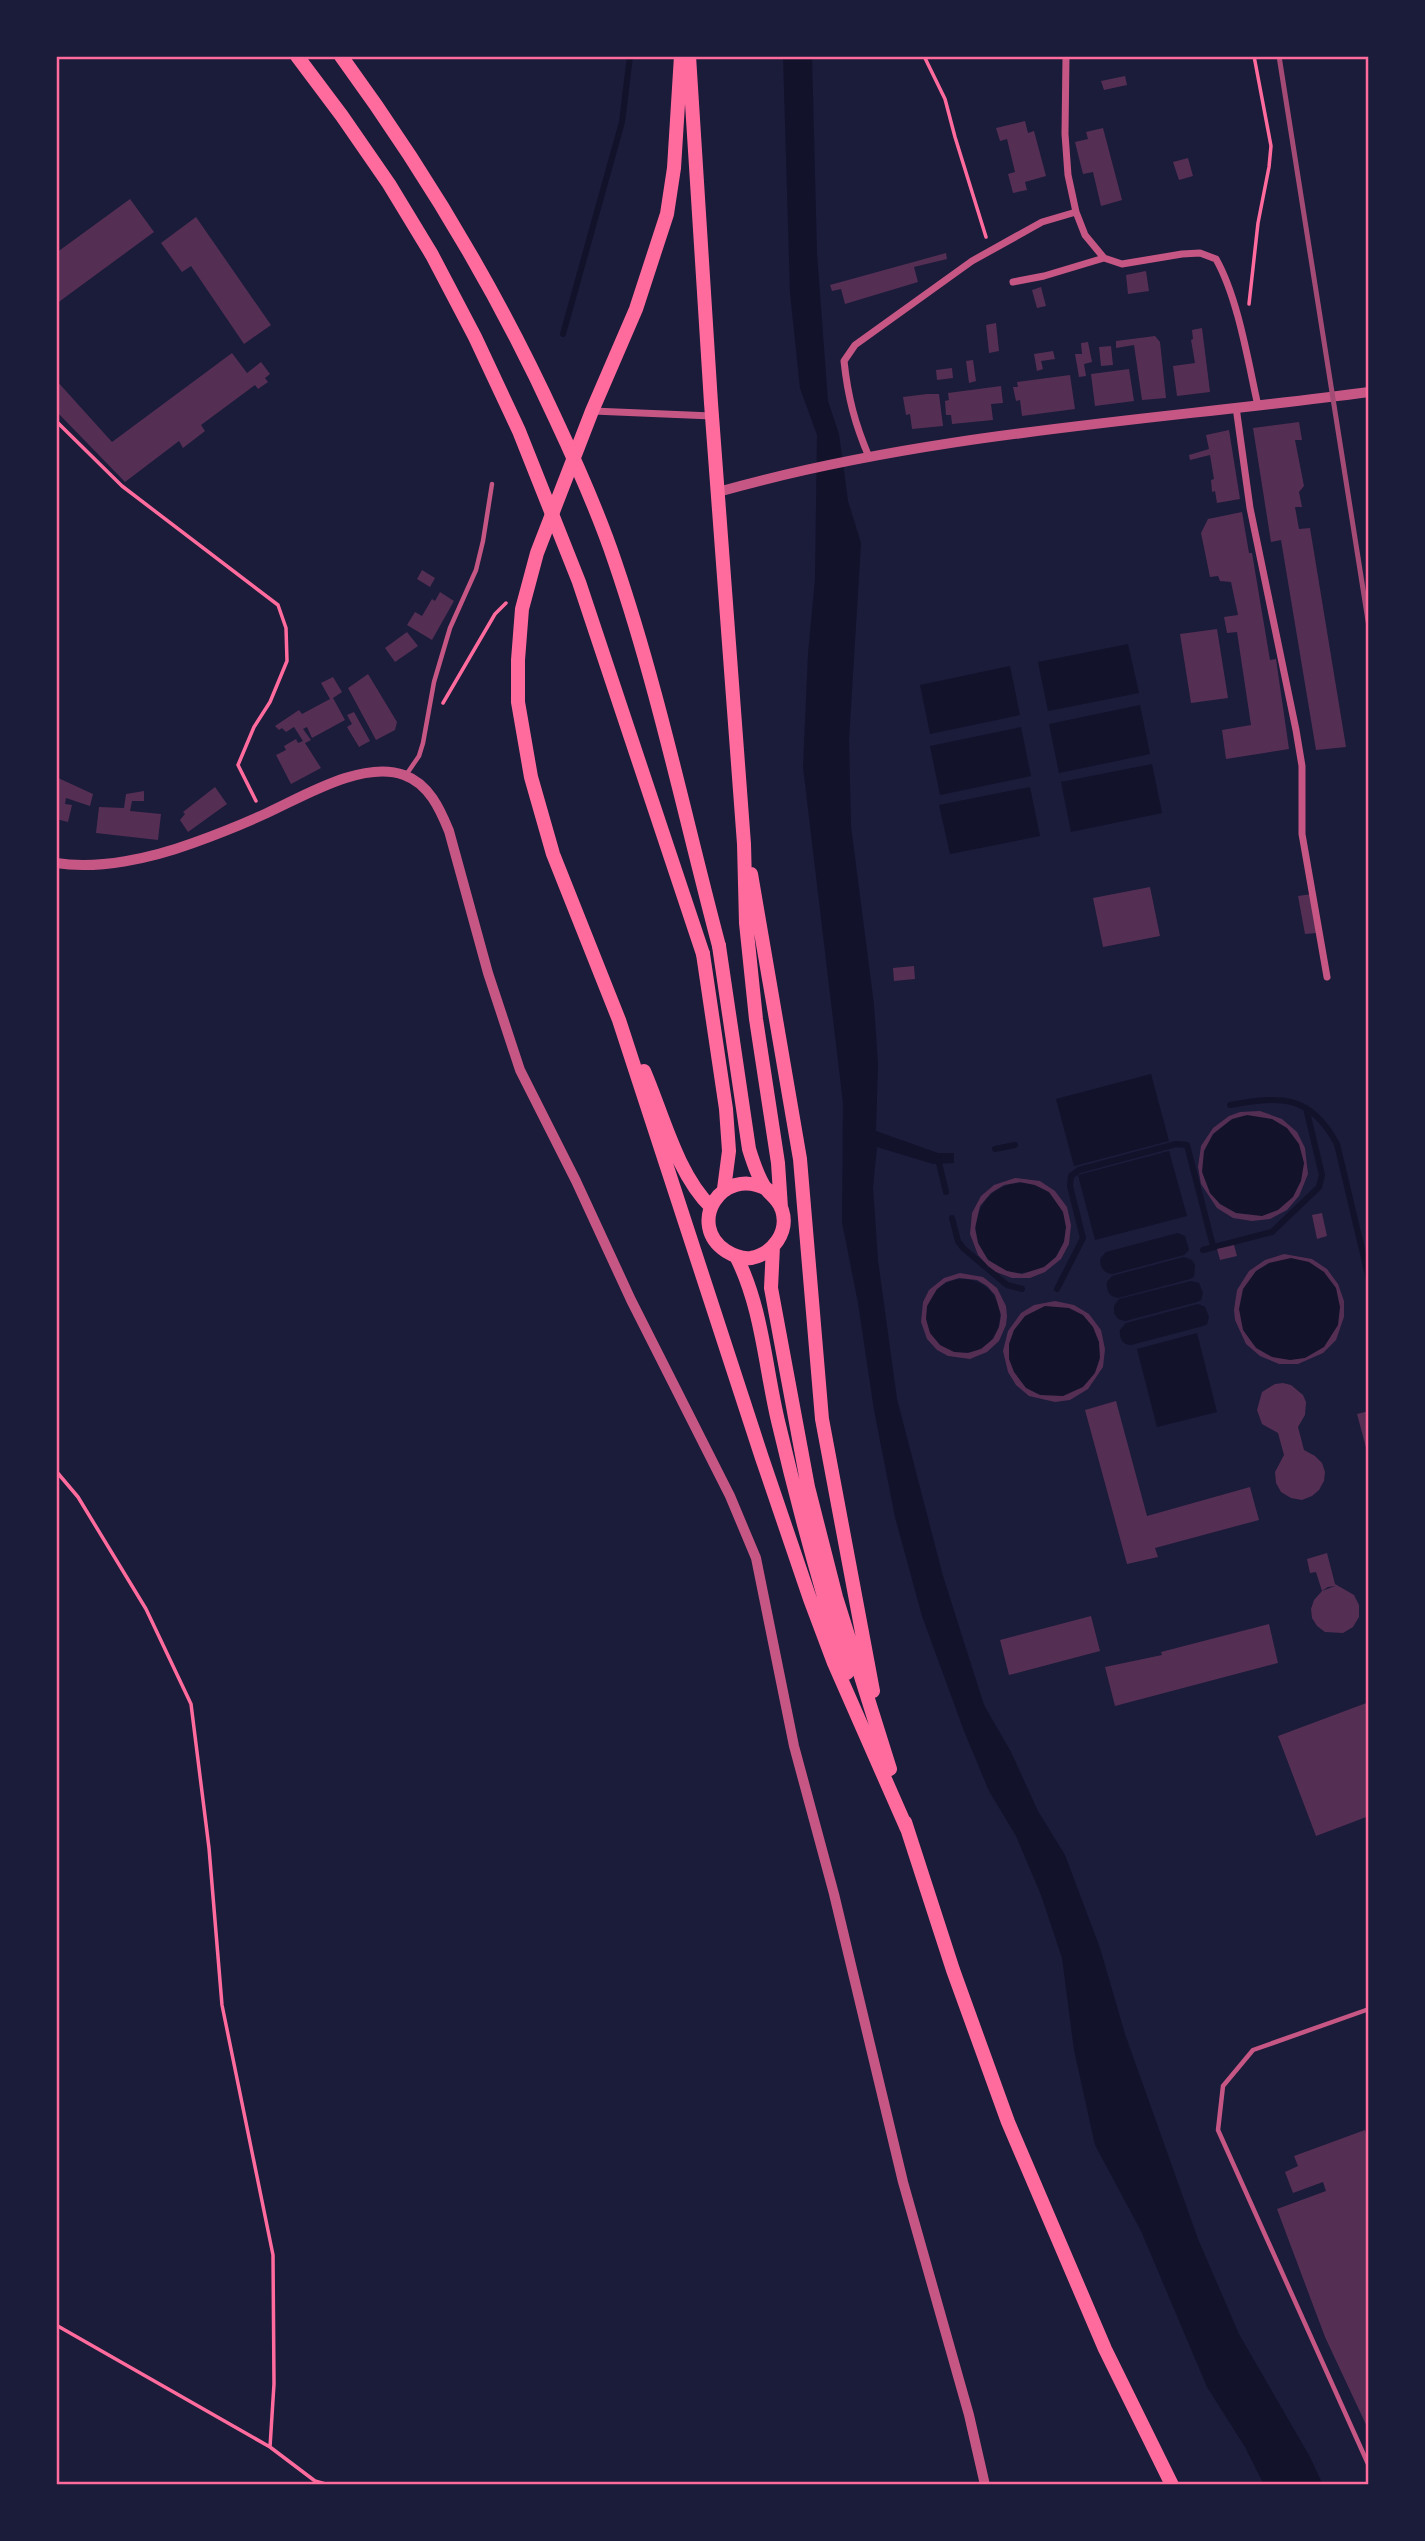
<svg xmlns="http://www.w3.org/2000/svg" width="1425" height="2541" font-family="'Fira Sans Condensed',sans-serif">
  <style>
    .water { fill: #12122b }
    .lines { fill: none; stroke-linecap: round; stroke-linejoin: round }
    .stream { stroke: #12122b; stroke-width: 6 }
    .building { fill: #542f53; fill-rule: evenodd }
    .path { stroke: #ff6b9d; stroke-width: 3.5 }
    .service { stroke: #c65784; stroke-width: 4.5 }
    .minor { stroke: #c65784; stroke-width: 7 }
    .tertiary { stroke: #c65784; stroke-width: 10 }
    .primary { stroke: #ff6b9d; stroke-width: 14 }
    .trunk { stroke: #ff6b9d; stroke-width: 14 }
    .rail { stroke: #a44b75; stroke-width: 5 }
    .neatline { fill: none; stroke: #ff6b9d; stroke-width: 2.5 }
  </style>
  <rect width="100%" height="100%" fill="#1b1b3a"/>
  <path class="water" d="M783,56H812L817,254L828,401L839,434L848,501L861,543L849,740L851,826L874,1005L878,1064L876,1131L938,1153H954V1163L933,1164L877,1147L873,1187L878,1260L897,1399L943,1576L984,1705L1011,1752L1038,1811L1065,1855L1100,1948L1125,2034L1198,2239L1239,2334L1310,2457L1323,2485H1264L1245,2447L1207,2387L1141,2231L1095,2145L1074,2050L1062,1958L1041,1895L1016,1836L989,1791L964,1731L922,1616L895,1517L874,1410L858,1303L842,1222L843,1103L803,767L808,654L815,579L817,435L800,388L790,293Z
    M1128,644L1139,693L1048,711L1038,662Z
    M1010,666L1020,715L930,734L920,685Z
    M1140,705L1150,754L1059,773L1049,724Z
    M1021,727L1031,776L940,795L930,746Z
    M1152,764L1162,813L1071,832L1061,782Z
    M1030,787L1040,836L950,854L939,805Z
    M1151,1074L1169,1141L1074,1166L1056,1099Z
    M1202 1166a51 51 0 1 1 102 0a51 51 0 1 1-102 0Z
    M1169,1151L1187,1216L1095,1240L1078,1175Z
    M976 1228a45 45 0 1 1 90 0a45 45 0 1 1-90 0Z
    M1178,1233L1185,1236L1189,1250L1184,1255L1112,1274C1103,1273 1100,1266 1100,1259L1106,1252Z
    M1184,1257L1192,1260L1195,1265L1194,1277L1190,1279L1118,1298C1109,1297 1106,1290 1107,1282L1112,1276Z
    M1239 1309a51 51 0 1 1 102 0a51 51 0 1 1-102 0Z
    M926 1316a37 37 0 1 1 74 0a37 37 0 1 1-74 0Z
    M1191,1281L1199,1283L1203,1293L1201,1300L1197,1302L1125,1321L1118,1319L1114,1313V1306L1119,1299Z
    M1198,1304L1205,1307L1209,1317L1207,1324L1203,1326L1131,1345C1123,1345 1119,1338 1120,1330L1126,1323Z
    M1008 1351a46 46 0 1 1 92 0a46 46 0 1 1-92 0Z
    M1197,1333L1217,1412L1157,1427L1137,1349Z"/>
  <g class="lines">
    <path class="stream" d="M563,334L622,122L630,56
      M1230,1105C1281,1096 1310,1094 1337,1144L1369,1279
      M995,1149L1015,1145
      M938,1159L946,1192
      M952,1218L958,1241L963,1248L1007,1285L1022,1289
      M1203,1250L1272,1232L1319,1187L1322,1175L1306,1108
      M1057,1289L1083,1238L1070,1186L1071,1176L1079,1170L1176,1144L1187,1145L1213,1246"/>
  </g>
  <path class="building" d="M1125,76L1127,85L1104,90L1101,81Z
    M1025,121L1028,133L1034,131L1046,176L1025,182L1027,190L1013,193L1008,174L1015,172L1007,139L1000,141L996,128Z
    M1103,128L1122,200L1101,206L1093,172L1083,174L1075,142L1088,139L1086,132Z
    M1188,158L1193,176L1179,180L1173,162Z
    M130,199L154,232L56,304V253Z
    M196,217L271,325L244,344L191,266L182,272L161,243Z
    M946,253L947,259L914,267L918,282L845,304L841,289L832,291L830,285Z
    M1146,271L1149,291L1128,294L1126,275Z
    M1041,287L1046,306L1037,308L1032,290Z
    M996,323L999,351L989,353L986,325Z
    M1202,328L1210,392L1177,396L1173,366L1195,363L1191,340L1193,339L1192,330Z
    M1155,336L1160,342L1166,398L1142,400L1134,345L1116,348V341Z
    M1088,342L1092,362L1084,364L1086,376L1079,377L1075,354H1082L1081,343Z
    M1111,346L1113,365L1101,366L1099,347Z
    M1053,351L1055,359L1041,361L1043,369L1037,371L1034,354Z
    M232,353L247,373L261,362L270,374L265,378L268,382L258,389L255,385L201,425L205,431L183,448L179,441L125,482L56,411V380L112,442Z
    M973,360L976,381L969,383L966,361Z
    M952,368L953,378L937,380L936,370Z
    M1129,369L1134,401L1095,406L1091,374Z
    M1070,375L1075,409L1022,416L1020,400L1016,401L1013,387H1018L1017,382Z
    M1001,386L1003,403L991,404L993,420L952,424L951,415H946L945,401L949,400L948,393Z
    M927,394H939L943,426L912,429L910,414L906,415L903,397Z
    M1299,422L1302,440H1295L1304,486L1299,492L1302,507H1295L1299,529L1310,528L1346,747L1316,750L1281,540L1271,542L1253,428Z
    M1229,430L1240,499L1217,503L1215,491L1212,492L1211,480L1214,479L1210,455L1190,460L1189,455L1209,449L1206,435Z
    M1242,512L1249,553H1252L1270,660L1276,659L1289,749L1226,759L1222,730L1251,725L1237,632L1227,633L1224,617L1238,615L1231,582L1220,581L1218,576L1210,577L1201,533L1208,519Z
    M422,570L435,578L430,587L417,579Z
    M440,592L454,601L432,640L407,625L415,612L422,616L432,599L435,601Z
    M1217,629L1228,698L1191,703L1180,634Z
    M407,632L418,646L395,662L385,648Z
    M368,674L397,722L395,730L376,740L348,688Z
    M333,677L342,692L333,698L345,720L312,738L307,727L303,729L311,740L305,743L321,768L291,784L276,755L286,750L284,746L296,739L298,743L303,741L294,727L286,732L282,728L279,730L275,726L299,710L302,714L330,699L321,683Z
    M354,712L370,741L359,747L347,727L352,724L347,715Z
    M56,777L93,794L90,806L66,798L65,804L72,805L68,822L56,819Z
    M215,787L227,804L188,832L180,820L185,814L183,812Z
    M144,791V801H132L130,811L161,814L158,840L96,833L99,807L124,808L126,794Z
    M1150,887L1160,936L1103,947L1093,898Z
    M1312,894L1317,933L1305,934L1298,896Z
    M914,966L915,979L894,981L893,968Z
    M1260,1111L1282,1119L1297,1132L1305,1148L1308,1174L1299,1196L1287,1210L1270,1219L1252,1221L1233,1218L1217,1208L1201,1184L1198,1167L1201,1146L1213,1128L1229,1116L1240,1112ZM1247,1115L1272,1119L1287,1128L1299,1144L1304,1163L1301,1181L1293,1197L1278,1210L1262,1216L1236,1213L1220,1204L1210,1193L1202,1172L1204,1151L1213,1134L1232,1119Z
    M1015,1178L1040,1181L1055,1191L1067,1207L1071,1225L1069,1244L1061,1259L1045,1272L1030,1278H1012L996,1272L988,1266L978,1255L970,1234L972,1213L981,1196L994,1185ZM1020,1182L1035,1185L1049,1192L1063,1212L1066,1227L1064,1242L1056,1257L1044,1267L1022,1274L1007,1271L988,1260L978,1243L975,1228L980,1206L991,1193L1004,1185Z
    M1322,1213L1327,1236L1317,1239L1312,1215Z
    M1234,1245L1237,1256L1220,1260L1217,1249Z
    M1284,1254L1312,1259L1327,1269L1338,1284L1344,1301V1317L1336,1340L1323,1353L1298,1364H1279L1260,1356L1246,1344L1235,1320L1234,1310L1237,1290L1249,1271L1265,1260ZM1291,1258L1309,1262L1324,1272L1336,1288L1340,1307L1338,1325L1324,1347L1305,1358L1290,1360L1272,1357L1256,1348L1243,1330L1239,1309L1243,1289L1256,1271L1269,1263Z
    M960,1273L983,1277L997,1288L1006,1306L1007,1316L1006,1325L999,1341L987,1352L970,1359L948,1356L937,1350L927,1339L921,1322L923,1302L929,1290L944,1278ZM959,1278L977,1280L987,1286L995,1295L1001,1315L999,1327L993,1339L981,1349L968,1353L954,1352L940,1345L930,1333L926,1319L927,1306L937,1289L946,1282Z
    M1055,1301L1074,1305L1089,1314L1101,1330L1105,1349L1103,1367L1088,1389L1070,1400L1055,1402L1029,1396L1016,1385L1008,1372L1003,1351L1008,1331L1021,1313L1034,1305ZM1045,1306L1069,1308L1083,1315L1093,1327L1099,1342L1100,1358L1095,1373L1083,1387L1063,1396L1040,1395L1026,1388L1014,1372L1009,1359V1344L1014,1330L1025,1316Z
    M1283,1383L1291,1385L1303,1395L1306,1402L1305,1415L1298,1427L1304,1450L1315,1456L1322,1463L1325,1472L1324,1481L1319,1490L1312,1496L1302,1500L1291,1498L1281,1492L1276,1483L1275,1472L1284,1455L1278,1433L1262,1424L1257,1410L1262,1392L1275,1384Z
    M1116,1401L1147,1516L1250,1487L1259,1520L1155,1548L1158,1557L1127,1564L1085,1410Z
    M1369,1411V1455H1368L1357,1414Z
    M1327,1553L1335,1584L1354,1595L1359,1605V1617L1353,1627L1343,1633L1325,1632L1317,1626L1312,1618L1311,1609L1314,1600L1322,1591L1335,1586L1328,1587L1322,1591L1316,1572L1310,1573L1307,1559Z
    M1091,1616L1100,1651L1009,1675L1000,1640Z
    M1269,1624L1278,1663L1115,1706L1105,1667L1162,1655L1161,1652Z
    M1369,1702V1816L1316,1836L1278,1736Z
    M1365,2130L1369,2140V2431L1325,2337L1277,2209L1326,2191L1323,2182L1293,2193L1285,2172L1298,2166L1294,2156Z"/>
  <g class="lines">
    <path class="path" d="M924,56L945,99L955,137L986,237
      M1249,304L1258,223L1269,167L1271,146L1254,56
      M56,421L122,486L278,605L286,628L287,661L270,702L254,727L238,765L256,801
      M443,703L495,614L506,603
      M56,1471L78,1497L146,1609L191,1704L209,1848L222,2005L273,2255L274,2384L270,2447L315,2481L329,2485
      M56,2325L270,2447"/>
    <path class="service" d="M406,775L419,756L423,743L434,682L450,628L476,570L483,541L492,484
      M1369,2009L1253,2050L1223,2086L1218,2130L1369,2466"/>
    <path class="minor" d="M1076,212L1085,235L1104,258
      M1013,282L1044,276L1104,258L1122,264L1182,254L1200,253L1216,259C1238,298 1248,361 1258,406
      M1236,407L1250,508L1296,730L1302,766V834L1327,977
      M593,411L712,416
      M869,457C855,424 848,398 844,361L855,345L972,261L1042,222L1076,212L1068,175L1065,134L1066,56"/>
    <path class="tertiary" d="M718,492C930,432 1152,421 1369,392
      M56,863C99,870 152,858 193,843C218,834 243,824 267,813C304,796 363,760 404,775C429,784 440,809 449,831L488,973L520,1070L576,1181L631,1300L730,1496L756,1558L794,1746L834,1894L903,2182L969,2415L985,2485"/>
    <path class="primary" d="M681,56L674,168L667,214L636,309L592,411L537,553L522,609L518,660V702L531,777L553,854L619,1020L762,1458L810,1599L834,1663L907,1829
      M689,56L711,403L744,844L746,923L756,1019L778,1163L781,1208
      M751,874L800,1159L822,1419L873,1691
      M719,946L749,1149C753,1162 758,1178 766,1189C772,1196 779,1200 782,1210C789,1232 773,1254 751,1258C742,1259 734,1256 726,1251C686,1225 721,1165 767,1189
      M703,954L726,1109L729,1151L724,1189
      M644,1071C663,1115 677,1174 711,1207
      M773,1246L771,1288L808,1487L836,1597L890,1769
      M736,1256C762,1307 765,1366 778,1421C798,1506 821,1590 847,1673
      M905,1822L953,1970L1008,2122L1105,2349L1172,2485"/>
    <path class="trunk" d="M297,56L342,116L389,184L432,255L475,337L519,431L579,582L703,954
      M341,56C425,171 497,291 556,420C578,467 599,514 615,562C658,688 685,818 719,946"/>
    <path class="rail" d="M1279,56L1369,627"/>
  </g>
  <rect width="1425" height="2541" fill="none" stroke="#1b1b3a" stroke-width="116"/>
  <rect x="58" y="58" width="1309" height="2425" class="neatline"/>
</svg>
